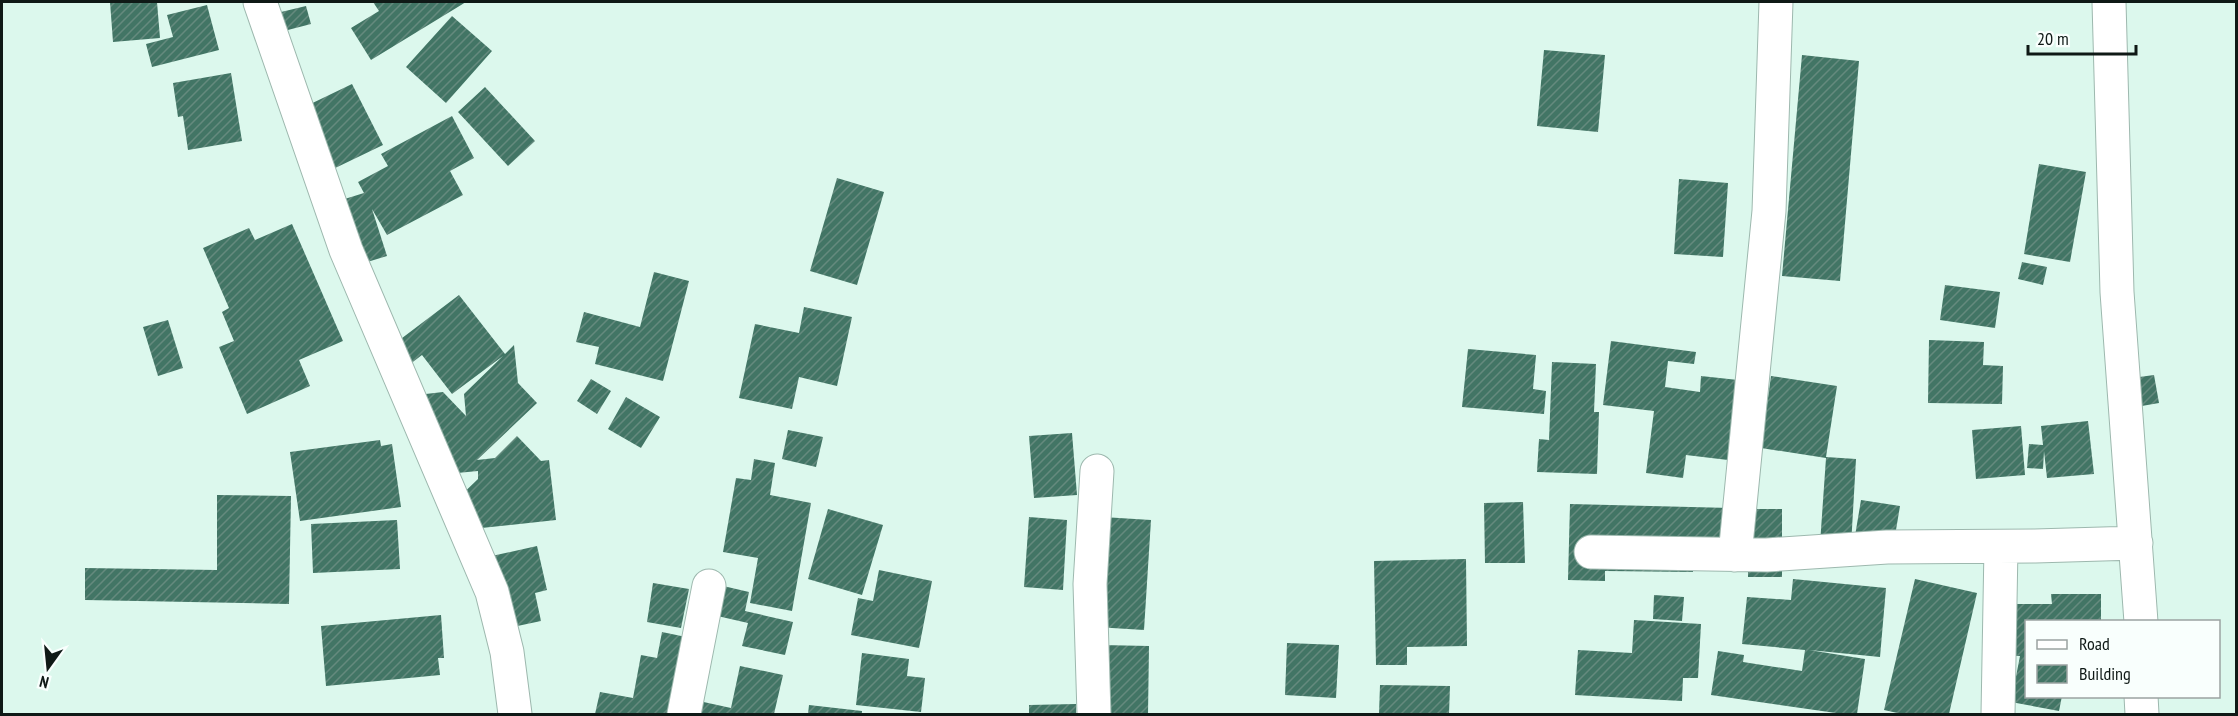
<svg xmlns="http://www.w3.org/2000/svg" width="2238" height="716" font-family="'PT Sans Narrow',sans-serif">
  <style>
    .building { fill: url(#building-hatch) }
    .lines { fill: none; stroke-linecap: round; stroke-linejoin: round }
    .street-casing { stroke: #9db8ae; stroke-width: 35 }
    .street { stroke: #fff; stroke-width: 33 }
  </style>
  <defs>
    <pattern id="building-hatch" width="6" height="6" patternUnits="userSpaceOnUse" patternTransform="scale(1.5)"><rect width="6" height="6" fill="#427565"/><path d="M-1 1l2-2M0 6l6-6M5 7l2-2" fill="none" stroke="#658a7e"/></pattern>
  </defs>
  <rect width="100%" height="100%" fill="#dcf8ed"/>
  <path class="building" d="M110,2H157L160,38L113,42Z
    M373,2H466L371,60L351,28L379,11Z
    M207,5L219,50L152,67L146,44L173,37L167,15Z
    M306,6L311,24L257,38L252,19Z
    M452,16L492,51L446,103L406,67Z
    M1544,50L1605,55L1598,132L1537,126Z
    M1802,55L1859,61L1840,281L1782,276Z
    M231,73L242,141L188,150L183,116L178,117L173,83Z
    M352,84L383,145L329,171L298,110Z
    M485,87L535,141L508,166L458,112Z
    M452,116L474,158L450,171L463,195L387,235L372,209L387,256L341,270L322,206L364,193L358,182L388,166L381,154Z
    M2039,164L2086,172L2070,262L2024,254Z
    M837,178L884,192L857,285L810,271Z
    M1679,179L1728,183L1723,257L1674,254Z
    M292,224L343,341L299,360L310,386L247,414L219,347L234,341L222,312L229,308L203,248L249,228L255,240Z
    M2022,262L2047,267L2043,285L2018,279Z
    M654,272L689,281L663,381L595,364L599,347L576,342L584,312L640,327Z
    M1945,285L2000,292L1995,328L1940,320Z
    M459,295L505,354L514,345L518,383L537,403L477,460L495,458L517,436L541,461L549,460L556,520L453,531L451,505L478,479V471L426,476L417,395L443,392L466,416L464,394L503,356L452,394L422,355L393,377L377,357Z
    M804,307L852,317L837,386L799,377L792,409L739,398L755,324L799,333Z
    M168,320L183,368L158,376L143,327Z
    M1929,340L1984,342L1983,365L2003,366L2002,404L1928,403Z
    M1611,341L1696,352L1694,364L1668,361L1665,387L1700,392L1701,376L1738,380L1728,460L1686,455L1683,478L1646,473L1654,411L1603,405Z
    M1468,349L1536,355L1533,389L1546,391L1544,414L1462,407Z
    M1552,362L1596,364L1594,412H1599L1597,474L1537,472L1539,439L1549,440Z
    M2154,375L2159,403L2136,407L2132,378Z
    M1771,376L1837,386L1826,457L1856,459L1851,546L1820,544L1826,458L1761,448Z
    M591,379L611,391L597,414L577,401Z
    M626,397L660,417L641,448L608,429Z
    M2088,421L2094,474L2047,478L2044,451L2043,469L2027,468L2029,444L2043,445L2041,426Z
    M2021,426L2025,475L1976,479L1972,430Z
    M788,430L823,437L816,467L782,459Z
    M1072,433L1077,495L1034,498L1029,436Z
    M380,440L381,446L392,444L401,507L300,521L290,452Z
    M754,459L775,463L770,495L811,503L792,611L750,603L758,558L723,552L736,478L751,480Z
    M217,495L291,496L289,604L85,600V568L217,570Z
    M1861,500L1900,506L1892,554L1853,548Z
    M1523,502L1525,563H1485L1484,503Z
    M1570,504L1731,508L1730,555L1693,554V572L1605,571V581L1568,580Z
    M828,509L883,525L862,595L808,579Z
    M1748,509H1782V577H1748Z
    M1029,517L1067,520L1063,590L1024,587Z
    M1103,517L1151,520L1144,630L1096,627Z
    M397,520L400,569L313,573L311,524Z
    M537,546L547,590L535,593L541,621L503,629L487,557Z
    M1466,559L1467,646L1407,647V665H1376L1374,561Z
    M879,570L932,581L919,648L851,635L858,598L873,601Z
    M1793,579L1886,588L1880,657L1809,650L1865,659L1857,714H1843L1711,695L1718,651L1744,655L1743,662L1802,671L1805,650L1742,644L1747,597L1791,600Z
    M1915,579L1977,593L1949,714H1902L1884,710Z
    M653,583L689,589L681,628L647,622Z
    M719,585L749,592L745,611L793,622L785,655L742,646L748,623L713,615Z
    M2051,594H2101V622H2026V696H2062L2059,711L2011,702L2020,656H2013L2014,604H2052Z
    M1654,595L1684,597L1682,621L1653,619Z
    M441,615L444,658H438L440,675L326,686L321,626Z
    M1634,620L1701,624L1698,678H1683L1682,701L1575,695L1578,650L1632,653Z
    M662,632L686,637L671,714H595L600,692L633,698L641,655L657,658Z
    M1287,643L1339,645L1336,698L1285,695Z
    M1101,645L1149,646L1148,714H1100Z
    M862,653L909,659L907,676L925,678L921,712L856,705Z
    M740,666L783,675L774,714H697L699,701L731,708Z
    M1380,685L1450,686L1449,714H1379Z
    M1076,704V714H1029V705Z
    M809,705L862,711V714H808Z"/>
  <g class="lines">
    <g class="street-casing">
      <path id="street" d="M260,2L346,250L492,592L507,652L515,714
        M2109,2L2117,292L2141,622
        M1591,552L1767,555L1887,547L2035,546L2136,543
        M1735,555L1769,211L1776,2
        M2141,696L2142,714
        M684,714L709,586
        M1094,714L1090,584L1097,471
        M1998,714L2001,547"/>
    </g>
    <use href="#street" class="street"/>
  </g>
  <rect width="2238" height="716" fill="none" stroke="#0f1916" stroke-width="6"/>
  <rect x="2025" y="620" width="195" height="78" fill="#f9fffd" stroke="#9ba3a1" stroke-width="1.5"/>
  <rect x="2037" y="640" width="30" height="9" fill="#ffffff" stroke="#9ba3a1" stroke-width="1.5"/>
  <text x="2079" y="650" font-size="18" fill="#0f1916">Road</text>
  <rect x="2037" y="665" width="30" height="18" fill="url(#building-hatch)" stroke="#9ba3a1" stroke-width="1.5"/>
  <text x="2079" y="680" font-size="18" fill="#0f1916">Building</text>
  <g transform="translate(48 668) rotate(195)" stroke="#f9fffd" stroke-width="4.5" paint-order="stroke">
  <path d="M0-4.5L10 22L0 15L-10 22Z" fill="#0f1916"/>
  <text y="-9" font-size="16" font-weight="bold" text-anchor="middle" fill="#0f1916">N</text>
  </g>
  <path d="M2028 45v9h108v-9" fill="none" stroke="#0f1916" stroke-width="3"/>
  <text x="2037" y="45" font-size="18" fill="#0f1916" stroke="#f9fffd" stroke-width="4.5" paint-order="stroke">20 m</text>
</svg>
